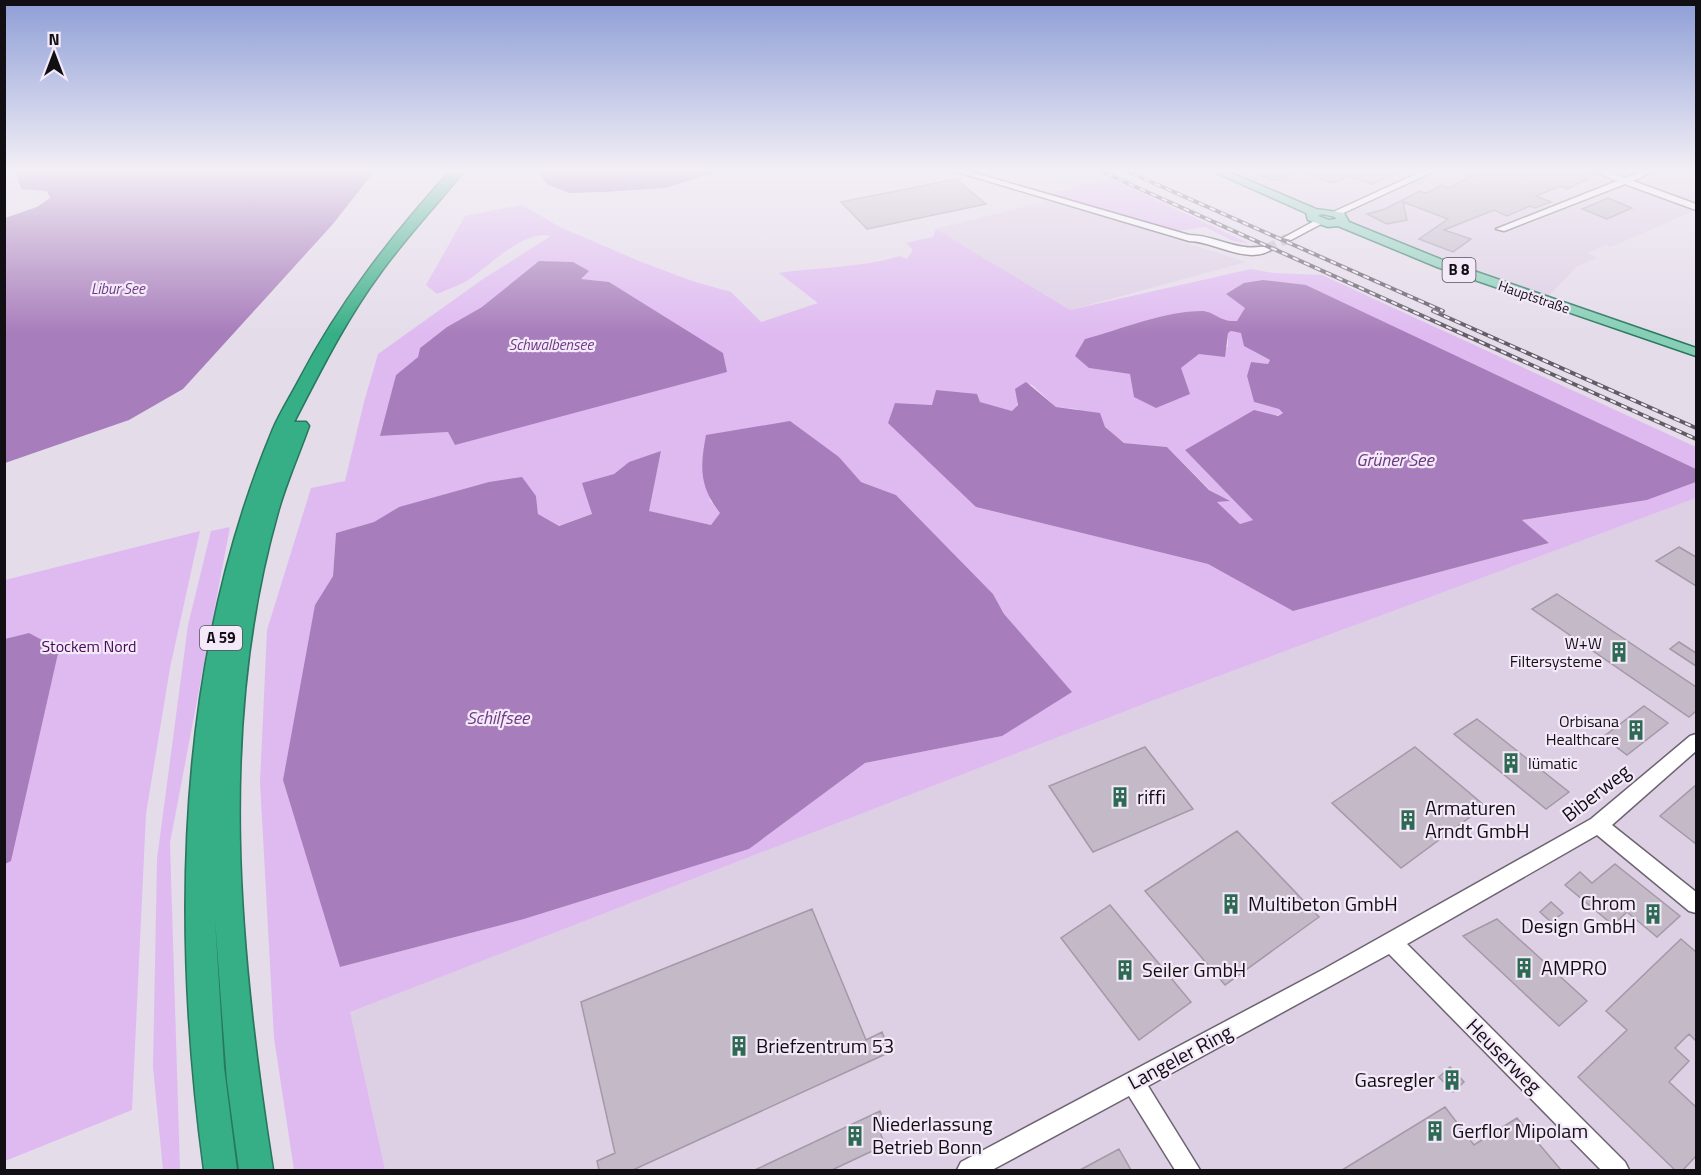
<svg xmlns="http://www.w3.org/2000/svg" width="1701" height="1175" font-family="'Titillium Web',sans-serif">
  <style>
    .built { fill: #ddcfe4 }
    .green { fill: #dfbaf1; fill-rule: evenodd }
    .water { fill: #a87dbb }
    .building { fill: #c3b9c7; stroke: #a399a7; stroke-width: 1.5 }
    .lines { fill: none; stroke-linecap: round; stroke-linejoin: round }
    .minor-tunnel { stroke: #c5bdca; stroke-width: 10; stroke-dasharray: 10 5; stroke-linecap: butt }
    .minor-casing { stroke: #6d6471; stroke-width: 3 }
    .major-casing { stroke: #29775e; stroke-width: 3 }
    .highway-casing { stroke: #29775e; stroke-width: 3 }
    .minor { fill: #fff; fill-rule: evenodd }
    .major { fill: #86cfb6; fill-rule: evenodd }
    .highway { fill: #36af86; fill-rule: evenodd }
    .rail-casing { stroke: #625d65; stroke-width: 4 }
    .rail { stroke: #f3e9f8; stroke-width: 2; stroke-dasharray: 6; stroke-linecap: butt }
    .labels { text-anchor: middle; stroke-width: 4.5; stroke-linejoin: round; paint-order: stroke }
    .far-street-label { font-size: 14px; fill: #120f14; stroke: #f3e9f8 }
    .shield { fill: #f3e9f8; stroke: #565058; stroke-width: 1.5 }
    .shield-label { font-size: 15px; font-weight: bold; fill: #120f14 }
    .far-water-label { font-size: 15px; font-style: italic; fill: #6f3986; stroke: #f3e9f8 }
    .poi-label { font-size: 16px; fill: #120f14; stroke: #f3e9f8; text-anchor: end }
    .park-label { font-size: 16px; fill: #440b59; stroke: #f3e9f8 }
    .water-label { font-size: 18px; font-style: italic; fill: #6f3986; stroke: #f3e9f8 }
    .near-street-label { font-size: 20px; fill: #120f14; stroke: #f3e9f8 }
    .near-poi-label { font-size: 20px; fill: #120f14; stroke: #f3e9f8; text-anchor: start }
  </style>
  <rect width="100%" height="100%" fill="#e5dcea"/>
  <path class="built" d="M1225,169H1696V210L1611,247L1606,245L1588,253L1597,258L1576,267L1548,297L1449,261Z
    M1048,201L1122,222L1246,262L1070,310L936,229Z
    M1696,498V1170H382L349,1012L1149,702Z"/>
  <path class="green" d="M958,169H967L1049,194L1109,178L1248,243L1233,241L1205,227L1178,231Z
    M522,205L560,227L639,261L692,281L731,292L761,322L818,303L779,273C819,267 860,268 900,256L907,259L913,250L906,243L933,237L936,229L1070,310L1251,269L1274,273L1322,275L1696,447V469L1306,285L1226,294L1246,308L1237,321C1219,322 1214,311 1203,311C1164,311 1122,329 1085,339L1089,368L1130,374L1181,368L1199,354L1228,347V333L1231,331L1241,333L1253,351L1270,360L1268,364L1251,362L1247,376L1254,402L1279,409L1283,413L1185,450L1254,520L1240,524L1217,502L1229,501L1210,490L1167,447L1125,443L1077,409L1056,407L1031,384L1018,400L1016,409L1012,411L936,390L933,405L895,403L976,507L1208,564L1293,611L1549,543L1522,520L1647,500L1696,482V498L1149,702L350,1012L385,1170H294L274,1038L260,782L267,630L311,488L345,481L364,402L378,354L483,279L551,236C524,230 492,263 471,278C462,285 448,289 437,294L426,285L465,216ZM580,279L594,281L455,445L448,432L381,436L396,375L418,357L420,348L447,327L482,307ZM661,452L648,511L711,525L720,513L709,499L839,457L861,482L896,495L993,594L1004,614L1002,736L865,763L749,849L524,919L340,967L315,605L333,576L336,533L374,522L399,507L536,496L538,514L558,526L592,514L583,483L614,474L629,462Z
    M230,527L170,843L180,1170H163L153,1067L157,859L188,625L211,531Z
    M200,531L170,668L146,814L132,1110L5,1161V580Z"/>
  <path class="water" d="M15,169H376L333,224L183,389L129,420L5,463V218L37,207L50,198L47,191L21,189Z
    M541,169H725L665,188L603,192L570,193L548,185L540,175Z
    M539,261L573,262L589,271L581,279L609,282L723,353L727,372L455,445L448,432L380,436L396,375L418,357L420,348L447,327L482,307Z
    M1263,280L1306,285L1696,469V482L1647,500L1522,520L1549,543L1293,611L1208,564L976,507L888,423L895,403L932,405L936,390L977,394L980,402L1012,411L1018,405L1015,389L1026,382L1056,407L1100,413L1105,427L1124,443L1167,447L1209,490L1230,501L1217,502L1240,524L1253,520L1185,450L1254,410L1278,416L1283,413L1279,409L1254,402L1247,376L1251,362L1268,364L1270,360L1244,346L1241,333L1231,331L1228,333L1225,357L1199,354L1181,368L1190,394L1156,408L1134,397L1130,374L1089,368L1075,356L1085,339C1122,329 1164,311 1202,311C1214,311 1219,322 1237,321L1245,308L1226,294L1244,283Z
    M790,421L839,457L861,482L896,495L993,594L1004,614L1072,692L1002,736L865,763L749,849L524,919L340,967L283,780L315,605L333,576L336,533L374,522L399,507L489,482L522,477L536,496L538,514L559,526L592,514L582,483L614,474L629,462L661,451L649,511L711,525L720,513C699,486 700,467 706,435Z
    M29,633L59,649L11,861L5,864V639Z"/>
  <path class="building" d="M1246,169H1407L1372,184L1350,176L1333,183L1301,171L1275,181Z
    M1455,169H1580L1596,175L1567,189L1560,186L1536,196L1551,202L1535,208L1530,206L1507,216L1494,210L1444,230L1471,239L1453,252L1419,239L1448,219L1403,202L1407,220L1387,224L1367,214L1385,209L1420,191L1426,193L1442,185L1448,188L1472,176Z
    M956,179L986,204L867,229L841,202Z
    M1608,198L1632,208L1607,219L1582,209Z
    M1679,547L1696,557V586L1656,561Z
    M1557,594L1696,687V711L1689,717L1532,609Z
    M1679,642L1696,653V666L1670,649Z
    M1644,706L1668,723L1627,755L1603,737Z
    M1477,719L1569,792L1546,809L1454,734Z
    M1145,747L1193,809L1093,852L1049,786Z
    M1415,747L1485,806L1401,868L1332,803Z
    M1696,785V844L1660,816Z
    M1237,831L1319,917L1225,985L1145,891Z
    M1615,864L1680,916L1657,937L1627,912L1613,925L1565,885L1580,872L1592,883Z
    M1551,902L1563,913L1551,922L1540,912Z
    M1110,905L1191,1002L1139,1040L1061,938Z
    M812,909L866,1040L882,1032L890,1052L633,1170H599L597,1161L615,1153L581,1002Z
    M1497,919L1587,1001L1559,1026L1463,936Z
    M1681,939L1696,952V1041L1689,1034L1675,1048L1689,1061L1669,1082L1696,1107V1156L1683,1170H1675L1578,1077L1627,1030L1606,1011Z
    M1450,1067L1464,1082L1453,1092L1439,1077Z
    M1445,1107L1474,1145L1517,1118L1561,1170H1342Z
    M880,1111L885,1124L878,1127L885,1145L832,1170H755Z
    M1119,1149L1131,1170H1080Z"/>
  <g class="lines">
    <path class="minor-tunnel" d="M1267,249L1288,238"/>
    <g class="minor-casing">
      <path id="minor" d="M947,169H961L1189,235C1209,235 1226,245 1245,247C1254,249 1265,244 1272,249C1249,266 1214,241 1189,241Z
        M1427,169H1439L1339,215L1331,213Z
        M1590,169H1603L1625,178L1647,169H1659L1633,181L1696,204V210L1625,184L1504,231L1496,229L1617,181Z
        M1318,219L1323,222L1321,224L1291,240L1283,238Z
        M1696,734V751L1612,825L1696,892V913L1689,911L1597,835L1407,944L1625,1162L1629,1170H1601L1389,954L1148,1086L1200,1170H1175L1129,1096L992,1170H957L961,1162L1324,969L1591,819L1690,736Z"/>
    </g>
    <g class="major-casing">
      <path id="major" d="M1208,169H1222L1316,209L1344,213L1349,222L1445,261L1696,348V356L1437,267L1338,226L1328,227L1308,220L1306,213ZM1322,214L1335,217L1336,219L1329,220L1318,216Z"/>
    </g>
    <g class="highway-casing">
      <path id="highway" d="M452,169H465C438,204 407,236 381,272C346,319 321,370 294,422H306L309,426C299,454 286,483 278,512C217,725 239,954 273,1170H239L227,1081L215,919L224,1067L237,1170H204C171,925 176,661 273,429C280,413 290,397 298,382C339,303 392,235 452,169Z"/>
    </g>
    <use href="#minor" class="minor"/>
    <use href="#major" class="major"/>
    <use href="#highway" class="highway"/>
    <g class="rail-casing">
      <path id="rail" d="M1096,169L1696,439
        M1122,169L1443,311
        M1433,311L1696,428"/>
    </g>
    <use href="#rail" class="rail"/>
  </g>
  <linearGradient id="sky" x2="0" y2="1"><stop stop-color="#8e9ed6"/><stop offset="0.51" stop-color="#f3eff6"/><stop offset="1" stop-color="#f3eff6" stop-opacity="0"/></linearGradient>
  <rect width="1701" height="334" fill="url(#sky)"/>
  <defs>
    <g id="building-bare" transform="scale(1.62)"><path d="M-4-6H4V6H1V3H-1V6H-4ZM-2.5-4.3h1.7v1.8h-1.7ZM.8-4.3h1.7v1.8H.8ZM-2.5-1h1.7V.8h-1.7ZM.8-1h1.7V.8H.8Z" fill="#2e6953" stroke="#f3e9f8" stroke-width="2.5" paint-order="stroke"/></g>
  </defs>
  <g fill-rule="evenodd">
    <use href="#building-bare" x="1619" y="652"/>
    <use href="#building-bare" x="1636" y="730"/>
    <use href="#building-bare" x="1511" y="763"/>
    <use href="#building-bare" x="1120" y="797"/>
    <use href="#building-bare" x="1408" y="820"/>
    <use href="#building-bare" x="1231" y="904"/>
    <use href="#building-bare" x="1653" y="914"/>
    <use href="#building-bare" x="1524" y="968"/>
    <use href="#building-bare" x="1125" y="970"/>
    <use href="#building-bare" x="739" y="1046"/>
    <use href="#building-bare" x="1452" y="1080"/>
    <use href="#building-bare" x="1435" y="1131"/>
    <use href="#building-bare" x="855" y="1136"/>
  </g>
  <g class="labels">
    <g class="far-street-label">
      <text transform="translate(1534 297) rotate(19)" y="5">Hauptstraße</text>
    </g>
    <g class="shield">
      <rect x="1442.5" y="258" width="33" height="24" rx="4.5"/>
      <rect x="200" y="626" width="42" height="24" rx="4.5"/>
    </g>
    <g class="shield-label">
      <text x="1459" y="275">B 8</text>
      <text x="221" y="643">A 59</text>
    </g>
    <g class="far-water-label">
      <text x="118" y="294">Libur See</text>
      <text x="551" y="350">Schwalbensee</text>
    </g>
    <g class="poi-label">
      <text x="1602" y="649">W+W<tspan x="1602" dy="18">Filtersysteme</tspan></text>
      <text x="1619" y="727">Orbisana<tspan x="1619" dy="18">Healthcare</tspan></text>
      <text x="1528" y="769" text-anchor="start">lümatic</text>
    </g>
    <g class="park-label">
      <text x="89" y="652">Stockem Nord</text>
    </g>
    <g class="water-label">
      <text x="1395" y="466">Grüner See</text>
      <text x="498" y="724">Schilfsee</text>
    </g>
    <g class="near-street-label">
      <text transform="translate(1596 793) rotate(-38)" y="7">Biberweg</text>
      <text transform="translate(1504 1056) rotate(45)" y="7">Heuserweg</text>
      <text transform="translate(1180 1057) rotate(-28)" y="7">Langeler Ring</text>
    </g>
    <g class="near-poi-label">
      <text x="1137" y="804">riffi</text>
      <text x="1425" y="815">Armaturen<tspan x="1425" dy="23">Arndt GmbH</tspan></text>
      <text x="1636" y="910" text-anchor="end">Chrom<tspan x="1636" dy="23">Design GmbH</tspan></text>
      <text x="1248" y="911">Multibeton GmbH</text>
      <text x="1541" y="975">AMPRO</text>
      <text x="1142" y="977">Seiler GmbH</text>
      <text x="756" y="1053">Briefzentrum 53</text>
      <text x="1435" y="1087" text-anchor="end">Gasregler</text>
      <text x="872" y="1131">Niederlassung<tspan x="872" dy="23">Betrieb Bonn</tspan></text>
      <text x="1452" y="1138">Gerflor Mipolam</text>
    </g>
  </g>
  <rect width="1701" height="1175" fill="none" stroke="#120f14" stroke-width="12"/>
  <g transform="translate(54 54)" stroke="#f3e9f8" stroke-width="4.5" paint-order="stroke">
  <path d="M0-4.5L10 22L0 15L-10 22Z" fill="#120f14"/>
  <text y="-9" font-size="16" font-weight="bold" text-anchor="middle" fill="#120f14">N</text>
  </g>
</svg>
